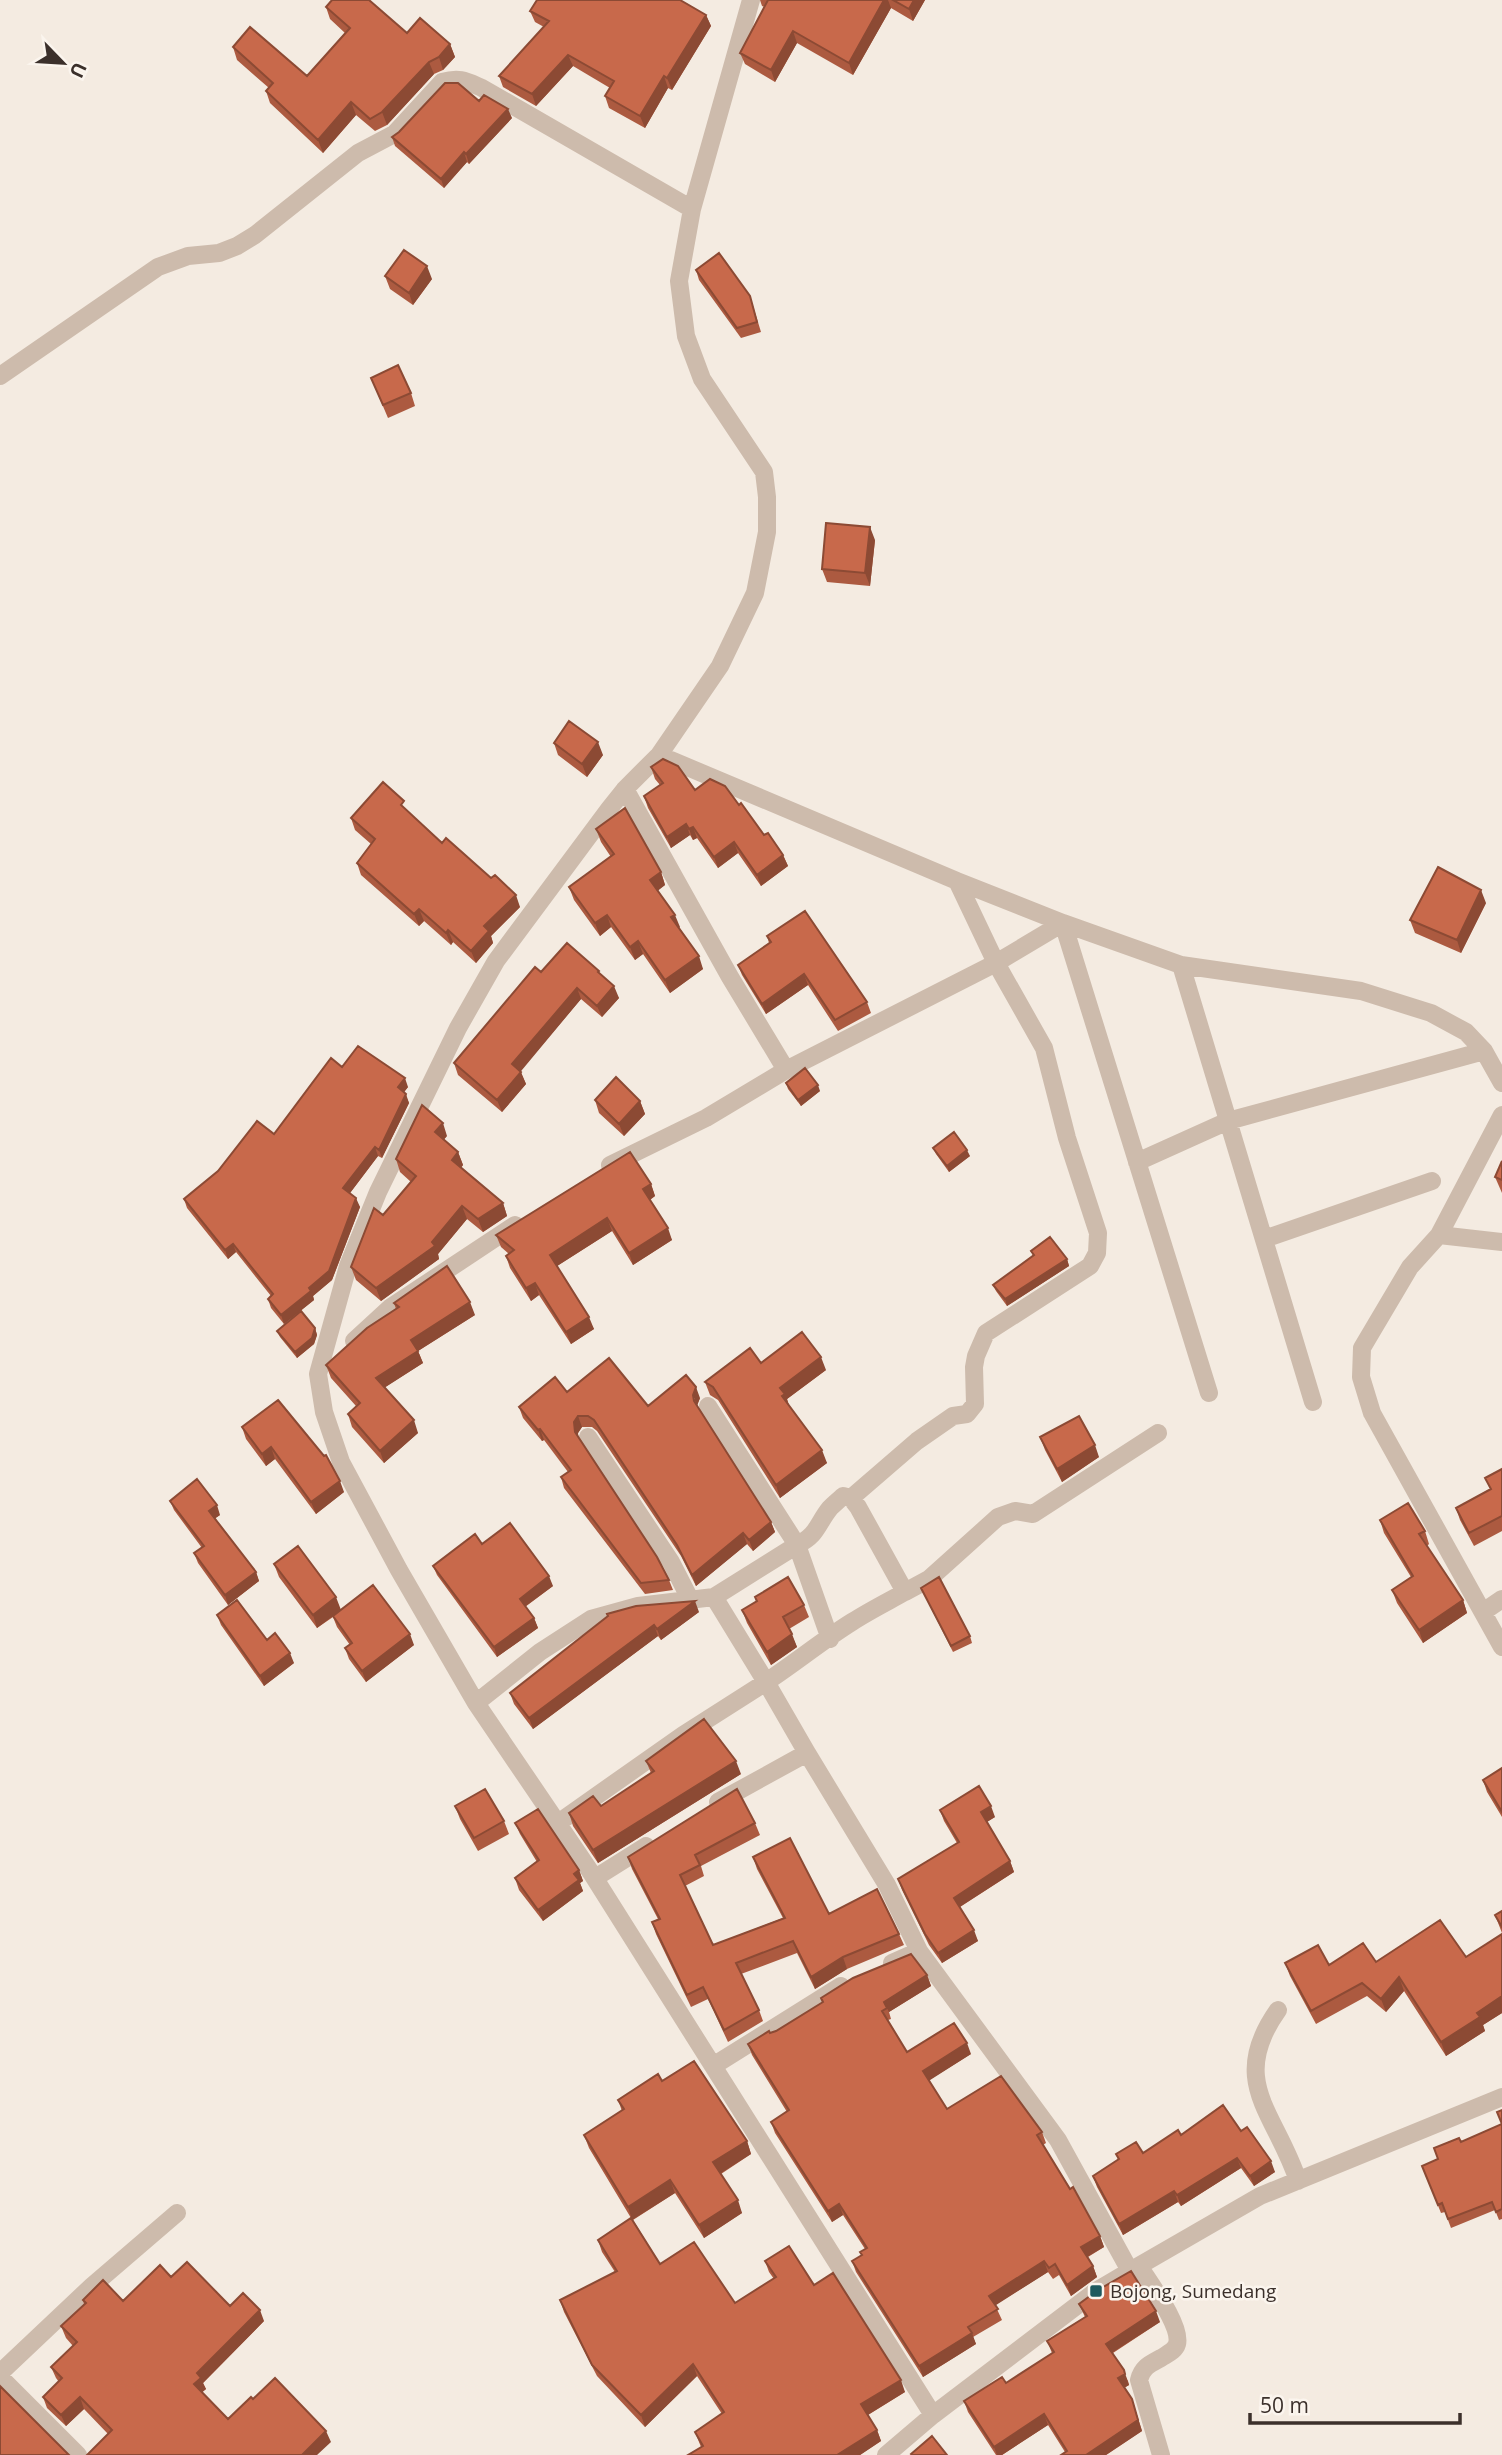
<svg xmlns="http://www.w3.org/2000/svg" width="1502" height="2455" font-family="'Open Sans',sans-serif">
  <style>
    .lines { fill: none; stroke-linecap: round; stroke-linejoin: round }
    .minor { stroke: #cdbbac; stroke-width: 18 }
    .wall { fill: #ac5a40 }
    .shaded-wall { fill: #8c4a34 }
    .building { fill: #c8694b; stroke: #8c4a34; stroke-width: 2 }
    .poi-dot { fill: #1f5a5e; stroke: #fbf5ee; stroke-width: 2.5 }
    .labels { text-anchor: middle; stroke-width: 5; stroke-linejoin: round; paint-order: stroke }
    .poi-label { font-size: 19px; fill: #3b302b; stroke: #fbf5ee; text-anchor: start }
  </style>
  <rect width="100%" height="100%" fill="#f4ebe1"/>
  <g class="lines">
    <path class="minor" d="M751,0L692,209L679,281L686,336L702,379L764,472L767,497V532L755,593L720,666L659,755L625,789L609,809L496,961L458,1028L378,1192L348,1266L318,1374L324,1412L341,1462L399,1570L476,1703L592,1874L933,2415
      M0,376L158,267L188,256L219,253L237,246L255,235L358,153L394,134L442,82C460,77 466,81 482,88L692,209
      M659,755L957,881L1063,923L1181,965L1361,991L1431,1013L1466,1032L1484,1051L1502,1083
      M625,789L730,977L786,1070
      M1181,965L1313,1402
      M1502,1115L1439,1235L1410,1267L1362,1348L1361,1377L1372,1413L1502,1647
      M1137,1162L1228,1121L1484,1051
      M610,1165L706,1118L786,1070L996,963L1063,923L1209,1393
      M1439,1235L1502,1242
      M1264,1239L1432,1181
      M354,1341L391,1307L515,1225
      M588,1437L671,1562L690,1599
      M851,1498L917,1441L953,1416L967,1414L975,1404L974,1367L976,1356L986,1333L1090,1266L1097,1253L1098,1233L1067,1138L1044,1048L996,963L957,881
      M905,1592L929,1579L998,1517L1015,1511L1033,1514L1158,1433
      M1483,1612L1502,1599
      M476,1703L540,1652L591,1619L638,1606L714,1597L797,1545L708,1406
      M807,1753L887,1885L919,1951
      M718,1802L807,1753L766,1682C795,1663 823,1640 852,1622C869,1611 887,1602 905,1592L858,1507L851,1498L843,1496C839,1500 834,1504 830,1508C817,1524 818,1535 797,1545L830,1639
      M558,1823L683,1735L766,1682L714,1597
      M595,1878L646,1846
      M892,1963L919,1951L1058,2140L1130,2271
      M1278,2010C1227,2082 1276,2113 1298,2181
      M713,2066L841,1986
      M1139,2266C1149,2282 1182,2326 1177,2344C1175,2351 1167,2354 1161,2358C1150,2364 1142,2367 1139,2380L1161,2455
      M0,2373L92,2286L177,2213
      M0,2377L78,2455
      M886,2455L933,2415L1096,2291L1130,2271L1260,2196L1502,2097"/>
  </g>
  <path class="wall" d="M760,0H925L913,21L891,8L853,75L797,43L775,82L745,64L740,53L765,7L762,6Z
    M686,3L706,15L711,26L672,90L668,88L645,128L609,108L605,96L610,88L573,66L536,106L503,87L499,76L544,27L535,22L530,11Z
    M326,7L407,33L450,44L455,57L443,70L434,74L387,125L375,131L356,115L323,153L270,103L266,91L269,88L237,60L233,47L307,76L345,33L330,19Z
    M479,101L512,118L469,164L467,162L444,188L395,146L392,137Z
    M696,270L750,296L761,332L741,338L699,280Z
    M385,276L432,279L413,305L390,289Z
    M371,378L411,393L415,406L388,418Z
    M875,540L870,586L827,582L822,569Z
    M554,743L603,755L587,777L558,755Z
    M651,767L695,790L739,805L764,835L783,855L788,866L761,886L738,853L718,868L697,838L693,840L690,835L671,848L648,808L644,796L660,785L655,779Z
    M407,811L442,843L520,907L491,936L493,943L476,963L453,942L451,945L424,921L419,926L361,875L357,863L371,844L355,830L351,818Z
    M596,829L661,872L665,885L658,890L703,969L670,993L643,954L635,960L611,927L600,936L574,900L569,887L611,857L601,842Z
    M1486,903L1461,953L1415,933L1410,920Z
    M767,936L867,1002L871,1013L838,1031L808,985L766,1014L742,975L738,965L769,943Z
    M541,972L600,974L619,998L602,1017L581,999L520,1071L526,1084L502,1112L458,1075L454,1063Z
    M342,1067L408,1087L404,1092L409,1103L382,1158L378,1156L350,1193L360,1207L332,1280L313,1296L314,1300L284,1324L271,1308L268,1299L271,1296L236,1252L228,1259L187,1208L184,1199L274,1134Z
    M786,1083L820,1091L801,1106L788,1089Z
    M595,1100L640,1101L645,1114L624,1136L599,1113Z
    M447,1136L444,1139L458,1152L463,1165L461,1168L503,1203L507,1216L483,1232L467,1219L438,1254L439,1259L381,1301L356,1280L351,1267L383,1215L411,1182L400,1172L396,1159Z
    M933,1148L970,1156L949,1172L936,1154Z
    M1502,1161V1193L1495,1177Z
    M651,1184L655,1196L650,1200L672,1240L633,1265L612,1231L557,1266L594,1329L571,1344L539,1295L531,1301L510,1268L506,1256L509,1254L501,1247L496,1235Z
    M1031,1251L1067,1259L1069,1266L1007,1306L996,1291L993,1285L1033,1256Z
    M394,1303L475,1315L418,1351L423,1363L385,1387L418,1433L384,1463L352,1427L348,1414L356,1406L331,1378L326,1365L396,1309Z
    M315,1328L317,1335L314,1344L297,1358L280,1337L277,1331Z
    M761,1363L826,1370L787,1399L789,1405L827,1463L780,1498L718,1400L710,1395L705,1382Z
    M567,1392L648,1406L700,1398L697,1405L771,1522L775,1532L753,1551L747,1544L696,1586L681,1556L597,1431L592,1427H582L578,1433V1438L669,1580L673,1590L645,1594L564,1488L561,1477L568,1472L544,1440L542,1441L523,1418L519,1407Z
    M242,1427L344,1492L316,1514L275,1459L266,1466L246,1439Z
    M1040,1437L1099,1457L1062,1482L1045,1450Z
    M1502,1469V1531L1474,1546L1460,1520L1456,1508L1490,1489L1485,1478Z
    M170,1501L220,1515L215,1518L256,1572L259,1581L228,1605L198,1563L194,1553L202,1548L174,1510Z
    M1380,1520L1425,1531L1429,1544L1427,1546L1463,1600L1467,1613L1423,1643L1397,1603L1392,1590L1411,1577L1384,1533Z
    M482,1544L553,1586L525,1607L534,1618L538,1628L497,1657L437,1575L433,1566Z
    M274,1564L341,1610L414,1645L366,1682L349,1659L345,1648L350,1645L337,1627L333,1617L317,1628L279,1577Z
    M921,1588L970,1636L972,1643L953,1652Z
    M755,1597L804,1605L809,1617L789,1629L797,1647L771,1665L747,1623L742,1610L756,1602Z
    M699,1612L661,1640L658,1636L533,1729L514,1704L510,1693L608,1616Z
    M217,1615L294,1663L264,1686L221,1625Z
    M646,1761L741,1774L598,1863L573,1826L569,1813L601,1806L651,1773Z
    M1502,1768V1817L1487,1792L1483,1780Z
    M455,1806L504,1821L509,1834L478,1851L460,1819Z
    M940,1810L995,1817L987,1822L1010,1861L1014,1872L960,1907L978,1941L942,1963L929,1945L902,1890L898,1879L957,1843L944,1821Z
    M515,1823L579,1870L583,1881L580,1883L583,1891L543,1921L519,1890L515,1878L537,1862L520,1834Z
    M755,1823L760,1835L701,1866L704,1876L685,1886L713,1945L783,1918L757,1869L753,1857L829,1914L899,1934L904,1945L847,1969L815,1989L797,1953L741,1974L759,2010L763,2021L728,2042L708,1999L691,2007L656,1934L652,1922L658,1919L632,1869L628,1857Z
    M1502,1911V1933L1495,1915Z
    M1502,1934V2013L1483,2025L1485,2031L1446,2056L1404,1991L1386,2012L1367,1996L1316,2024L1290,1976L1285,1963L1329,1965L1466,1957Z
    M927,1975L931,1986L889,2012L891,2019L888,2020L907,2052L971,2054L929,2080L947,2109L1042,2132L1046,2143L1043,2145L1100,2236L1104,2247L1088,2257L1093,2266L1097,2277L1071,2296L1059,2275L1053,2279L1048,2272L995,2305L1002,2320L973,2337L976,2344L923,2377L856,2272L852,2261L862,2255L865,2249L843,2215L832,2222L775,2133L771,2122L787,2112L752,2055L748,2044L770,2033Z
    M662,2081L747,2141L751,2154L721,2174L742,2213L704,2238L675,2193L633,2220L660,2264L735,2303L774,2279L769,2272L765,2261L814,2285L905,2392L868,2415L877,2430L881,2441L860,2455H688L701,2447L695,2432L722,2414L697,2376L645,2427L597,2376L564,2312L560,2300L615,2272L602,2252L598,2240L631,2218L589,2148L584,2135L622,2111L618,2100Z
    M1502,2110V2219L1499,2220L1495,2210L1451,2228L1445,2212L1441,2213L1422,2166L1438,2159L1461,2142L1502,2124Z
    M1241,2131L1275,2172L1254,2186L1241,2168L1181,2206L1178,2202L1123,2235L1097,2187L1093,2176L1118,2160L1116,2154L1143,2153L1181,2135Z
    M171,2277L230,2306L264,2321L203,2383L206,2389L202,2392L228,2419L253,2399L331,2442L108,2434L84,2409L66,2426L47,2408L43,2397L59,2382L56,2378L51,2367L73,2346L66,2338L61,2326L84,2304L83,2300L123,2301Z
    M1079,2304L1160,2322L1113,2353L1128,2381L1129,2385L1124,2388L1132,2399L1142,2431L1106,2455H1061L1065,2452L1048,2425L1002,2455H996L968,2412L964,2401L1006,2383L1052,2353L1047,2341L1085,2317Z"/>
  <path class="shaded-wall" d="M884,0H888L891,8L853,75L849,63Z
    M914,0H925L913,21L909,9Z
    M706,15L711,26L672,90L667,78Z
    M793,31L797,43L775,82L771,70Z
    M450,44L455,57L443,70L439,57Z
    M568,55L573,66L536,106L532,94Z
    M429,62L434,74L387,125L382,112Z
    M664,76L668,88L645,128L640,116Z
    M351,102L356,115L323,153L318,140Z
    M508,109L512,118L469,164L466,154Z
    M464,152L467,162L444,188L441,179Z
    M427,266L432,279L413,305L409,293Z
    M870,527L875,540L870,586L865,573Z
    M598,742L603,755L587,777L582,764Z
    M686,824L690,835L671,848L667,837Z
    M693,827L697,838L693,840L689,829Z
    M734,842L738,853L718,868L714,857Z
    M783,855L788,866L761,886L757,875Z
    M661,872L665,885L655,893L650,880Z
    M1481,890L1486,903L1461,953L1457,940Z
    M516,895L520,907L491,936L493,943L476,963L471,951L484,926Z
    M419,909L424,921L419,926L414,914Z
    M607,915L611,927L600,936L595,923Z
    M675,915L680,927L676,930L671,917Z
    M448,930L453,942L451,945L446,933Z
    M638,941L643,954L635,960L630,947Z
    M699,956L703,969L670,993L665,980Z
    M804,974L808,985L766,1014L762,1004Z
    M614,986L619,998L602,1017L597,1006Z
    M577,988L581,999L517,1076L512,1064Z
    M521,1072L526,1084L502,1112L497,1100Z
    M405,1078L408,1087L401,1096L398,1087Z
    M818,1085L820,1091L801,1106L798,1100Z
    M406,1094L409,1103L382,1158L379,1150Z
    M640,1101L645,1114L624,1136L619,1124Z
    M443,1123L447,1136L440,1144L435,1132Z
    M375,1147L378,1156L347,1197L343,1188Z
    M967,1150L970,1156L949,1172L947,1166Z
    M458,1152L463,1165L456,1173L452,1160Z
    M651,1184L655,1196L648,1201L643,1189Z
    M356,1198L360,1207L332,1280L313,1296L314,1300L284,1324L281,1315L309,1288Z
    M503,1203L507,1216L483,1232L478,1219Z
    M462,1206L467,1219L438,1254L439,1259L381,1301L376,1288L432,1242Z
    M607,1218L612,1231L554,1268L550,1255Z
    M668,1228L672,1240L633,1265L629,1253Z
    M233,1244L236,1252L228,1259L225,1250Z
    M1067,1259L1069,1266L1007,1306L1005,1299Z
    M535,1283L539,1295L531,1301L526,1288Z
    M470,1302L475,1315L418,1351L423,1363L381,1390L376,1378L411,1340Z
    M589,1317L594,1329L571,1344L566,1332Z
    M315,1328L317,1335L314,1344L297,1358L295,1352Z
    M821,1357L826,1370L787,1399L789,1407L782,1396L780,1388Z
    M696,1387L700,1398L697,1406L693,1395Z
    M578,1416L582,1427L578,1433L579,1443L575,1432L574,1422Z
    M414,1420L418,1433L384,1463L380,1451Z
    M540,1429L544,1440L542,1441L538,1430Z
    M1095,1445L1099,1457L1062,1482L1057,1469Z
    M271,1447L275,1459L266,1466L262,1454Z
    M822,1450L827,1463L780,1498L776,1485Z
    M340,1481L344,1492L316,1514L311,1502Z
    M217,1505L220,1515L213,1520L209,1511Z
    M771,1522L775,1532L753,1551L749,1540Z
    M743,1533L747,1544L696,1586L692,1575Z
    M256,1572L259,1581L228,1605L225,1595Z
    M549,1576L553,1586L523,1608L520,1599Z
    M336,1597L341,1610L317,1628L313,1615Z
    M1463,1600L1467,1613L1423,1643L1419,1630Z
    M695,1601L699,1612L661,1640L657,1629Z
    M534,1618L538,1628L497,1657L494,1647Z
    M654,1625L658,1636L533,1729L529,1718Z
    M410,1634L414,1645L366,1682L362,1671Z
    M792,1634L797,1647L771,1665L767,1652Z
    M290,1653L294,1663L264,1686L260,1676Z
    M736,1761L741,1774L598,1863L593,1850Z
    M991,1806L995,1817L985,1823L981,1812Z
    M1010,1861L1014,1872L958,1908L954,1898Z
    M579,1870L583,1881L580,1883L583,1891L543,1921L538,1910Z
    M974,1930L978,1941L942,1963L938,1953Z
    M843,1957L847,1969L815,1989L811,1977Z
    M927,1975L931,1986L889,2012L884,2002Z
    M1399,1977L1404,1991L1386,2012L1381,1999Z
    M1502,1996V2013L1483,2025L1485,2031L1446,2056L1441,2042L1477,2013Z
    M967,2043L971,2054L927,2082L923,2071Z
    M747,2141L751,2154L718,2175L713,2162Z
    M1237,2158L1241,2168L1181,2206L1177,2195Z
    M1271,2161L1275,2172L1254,2186L1250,2176Z
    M670,2180L675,2193L632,2220L628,2207Z
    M1174,2191L1178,2202L1123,2235L1119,2224Z
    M738,2200L742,2213L704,2238L699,2225Z
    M839,2204L843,2215L832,2222L828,2211Z
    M1100,2236L1104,2247L1085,2258L1081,2247Z
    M1044,2261L1048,2272L993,2307L989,2296Z
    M1093,2266L1097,2277L1071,2296L1067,2285Z
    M260,2310L264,2321L203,2383L206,2389L198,2396L194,2384L197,2373Z
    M1156,2311L1160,2322L1110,2354L1106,2344Z
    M972,2333L976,2344L923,2377L919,2366Z
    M693,2364L697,2376L645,2427L641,2415Z
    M1124,2370L1129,2385L1122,2389L1118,2378Z
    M901,2380L905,2392L866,2416L861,2404Z
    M80,2397L84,2409L66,2426L61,2415Z
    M1132,2399L1142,2431L1106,2455H1086Z
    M1044,2414L1048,2425L1002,2455H997L994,2447Z
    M877,2430L881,2441L860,2455H837Z
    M326,2431L331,2442L317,2455H302Z"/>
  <path class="building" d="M332,0H369L407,33L420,18L450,44L439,57L429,62L382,112L370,119L351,102L318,140L266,91L273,83L233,47L250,27L307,76L350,28L326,7Z
    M537,0H680L706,15L667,78L664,76L640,116L605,96L614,81L568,55L532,94L499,76L549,21L530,11Z
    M768,0H884L849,63L793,31L771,70L740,53Z
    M893,0H914L909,9Z
    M445,83H458L479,101L484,95L508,109L466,154L464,152L441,179L392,137L399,132Z
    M404,250L427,266L409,293L385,276Z
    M719,253L750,296L757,322L737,328L696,270Z
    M398,365L411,393L383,405L371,378Z
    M826,523L870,527L865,573L822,569Z
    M569,721L598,742L582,764L554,743Z
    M663,759L678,766L695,790L710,779L725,786L739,805L741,803L764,835L768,833L783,855L757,875L734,842L714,857L693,827L689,829L686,824L667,837L644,796L663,783L651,767Z
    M383,782L404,801L401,805L442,843L446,838L491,878L495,875L516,895L484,926L489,931L471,951L448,930L446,933L419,909L414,914L357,863L375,839L351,818Z
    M625,808L661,872L650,880L675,915L671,917L699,956L665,980L638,941L630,947L607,915L595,923L569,887L614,854L596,829Z
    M1438,867L1481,890L1457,940L1410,920Z
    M805,911L867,1002L835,1020L804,974L762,1004L738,965L771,942L767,936Z
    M567,943L599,971L598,972L614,986L597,1006L577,988L512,1064L521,1072L497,1100L454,1063L535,967L541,972Z
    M358,1046L405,1078L398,1087L406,1094L379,1150L375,1147L343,1188L356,1198L329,1271L309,1288L311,1291L281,1315L268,1299L273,1294L233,1244L225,1250L184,1199L218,1171L257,1121L274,1134L331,1058L342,1067Z
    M805,1068L818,1085L798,1100L786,1083Z
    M616,1077L640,1101L619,1124L595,1100Z
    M422,1105L443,1123L435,1132L458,1152L452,1160L503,1203L478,1219L462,1206L432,1242L435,1246L376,1288L351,1267L374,1208L383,1215L416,1176L396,1159Z
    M954,1132L967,1150L947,1166L933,1148Z
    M630,1152L651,1184L643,1189L668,1228L629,1253L607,1218L550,1255L589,1317L566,1332L535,1283L526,1288L506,1256L514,1250L496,1235Z
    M1502,1161V1180L1495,1177Z
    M1050,1237L1067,1259L1005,1299L993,1285L1034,1255L1031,1251Z
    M447,1266L470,1302L411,1340L418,1351L376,1378L414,1420L380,1451L348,1414L360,1403L326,1365L367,1328L399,1307L394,1303Z
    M301,1311L315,1328L312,1338L295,1352L277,1331Z
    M802,1332L821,1357L780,1388L785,1394L782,1396L822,1450L776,1485L713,1387L705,1382L750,1348L761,1363Z
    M609,1358L648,1406L686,1375L696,1387L693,1395L694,1401L771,1522L749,1540L743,1533L692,1575L677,1545L594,1420L588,1416H578L574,1422L575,1432L657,1557L669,1580L641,1583L561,1477L571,1470L540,1429L538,1430L519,1407L555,1377L567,1392Z
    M278,1400L324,1456L326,1455L340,1481L311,1502L271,1447L262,1454L242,1427Z
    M1079,1416L1095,1445L1057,1469L1040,1437Z
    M1502,1469V1516L1469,1533L1456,1508L1491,1489L1485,1478Z
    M197,1479L217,1505L209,1511L256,1572L225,1595L194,1553L204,1546L170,1501Z
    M1408,1503L1425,1531L1419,1534L1463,1600L1419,1630L1392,1590L1413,1576L1380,1520Z
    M510,1523L549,1576L520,1599L534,1618L494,1647L433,1566L475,1534L482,1544Z
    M298,1546L336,1597L313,1615L274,1564Z
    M788,1577L804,1605L783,1617L792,1634L767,1652L742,1610L757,1601L755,1597Z
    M939,1577L970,1636L951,1646L921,1588Z
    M373,1585L410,1634L362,1671L345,1648L352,1643L333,1616Z
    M237,1600L267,1640L275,1633L290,1653L260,1676L217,1615Z
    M695,1601L657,1629L654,1625L529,1718L510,1693L608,1616L607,1614L636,1606Z
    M704,1719L736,1761L593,1850L569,1813L593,1796L601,1806L654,1771L646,1761Z
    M1502,1768V1812L1483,1780Z
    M979,1786L991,1806L981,1812L1010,1861L954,1898L974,1930L938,1953L925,1934L898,1879L959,1842L940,1810Z
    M485,1789L504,1821L474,1838L455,1806Z
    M737,1789L755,1823L695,1855L700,1865L680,1875L713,1945L785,1918L753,1857L790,1838L829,1914L877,1889L899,1934L843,1957L811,1977L793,1941L736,1963L759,2010L724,2030L703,1987L687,1995L652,1922L660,1919L628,1857Z
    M538,1809L579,1870L574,1874L579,1880L538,1910L515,1878L539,1860L515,1823Z
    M1502,1911V1927L1495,1915Z
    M1440,1920L1466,1957L1502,1934V1996L1477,2013L1480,2017L1441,2042L1399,1977L1381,1999L1362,1983L1311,2011L1285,1963L1318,1945L1329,1965L1363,1943L1376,1962Z
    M911,1954L927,1975L884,2002L887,2008L882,2011L907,2052L954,2023L967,2043L923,2071L947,2109L1001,2076L1042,2132L1037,2135L1070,2189L1073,2187L1100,2236L1081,2247L1093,2266L1067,2285L1055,2264L1049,2268L1044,2261L989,2296L998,2309L968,2327L972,2333L919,2366L852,2261L862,2255L860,2252L867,2248L839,2204L828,2211L771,2122L789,2110L748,2044L769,2031L770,2033L776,2031L823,2002L821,1998L853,1978Z
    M694,2061L747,2141L713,2162L738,2200L699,2225L670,2180L628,2207L584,2135L624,2109L618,2100L658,2074L662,2081Z
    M1223,2105L1241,2131L1247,2127L1271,2161L1250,2176L1237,2158L1177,2195L1174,2191L1119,2224L1093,2176L1119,2159L1116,2154L1136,2142L1143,2153L1178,2130L1181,2135Z
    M1502,2110V2209L1496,2212L1492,2202L1448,2219L1442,2203L1438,2205L1422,2166L1438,2159L1434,2148L1459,2138L1461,2142L1502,2124L1497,2112Z
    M631,2218L660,2264L694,2242L735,2303L776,2277L765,2261L789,2246L814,2285L833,2273L901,2380L861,2404L877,2430L837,2455H688L703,2446L695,2432L724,2412L693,2364L641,2415L592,2365L560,2300L617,2271L598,2240Z
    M187,2262L230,2306L243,2293L260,2310L197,2373L201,2378L194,2384L228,2419L251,2397L253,2399L275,2378L326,2431L302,2455H87L112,2430L80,2397L61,2415L43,2397L62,2378L51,2367L77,2342L61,2326L86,2303L83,2300L103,2280L123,2301L160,2265L171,2277Z
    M1131,2271L1156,2311L1106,2344L1124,2370L1125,2374L1118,2378L1132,2399L1138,2420L1086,2455H1061L1067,2451L1044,2414L994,2447L964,2401L1002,2377L1006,2383L1054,2352L1047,2341L1087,2316L1079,2304L1098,2290Z
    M0,2386L69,2455H0Z
    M932,2436L947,2455H912L911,2454Z"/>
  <rect class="poi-dot" x="1089" y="2284" width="14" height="14" rx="3.5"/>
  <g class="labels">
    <g class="poi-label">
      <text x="1110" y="2298">Bojong, Sumedang</text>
    </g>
  </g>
  <g transform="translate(63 63) rotate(115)" stroke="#fbf5ee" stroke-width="5" paint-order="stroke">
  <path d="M0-5L12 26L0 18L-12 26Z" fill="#3b302b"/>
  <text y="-10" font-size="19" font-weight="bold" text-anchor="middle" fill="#3b302b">U</text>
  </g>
  <path d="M1250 2413v10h210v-10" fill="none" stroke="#3b302b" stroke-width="3.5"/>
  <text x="1260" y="2413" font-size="21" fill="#3b302b" stroke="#fbf5ee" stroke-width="5" paint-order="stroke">50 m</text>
</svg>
